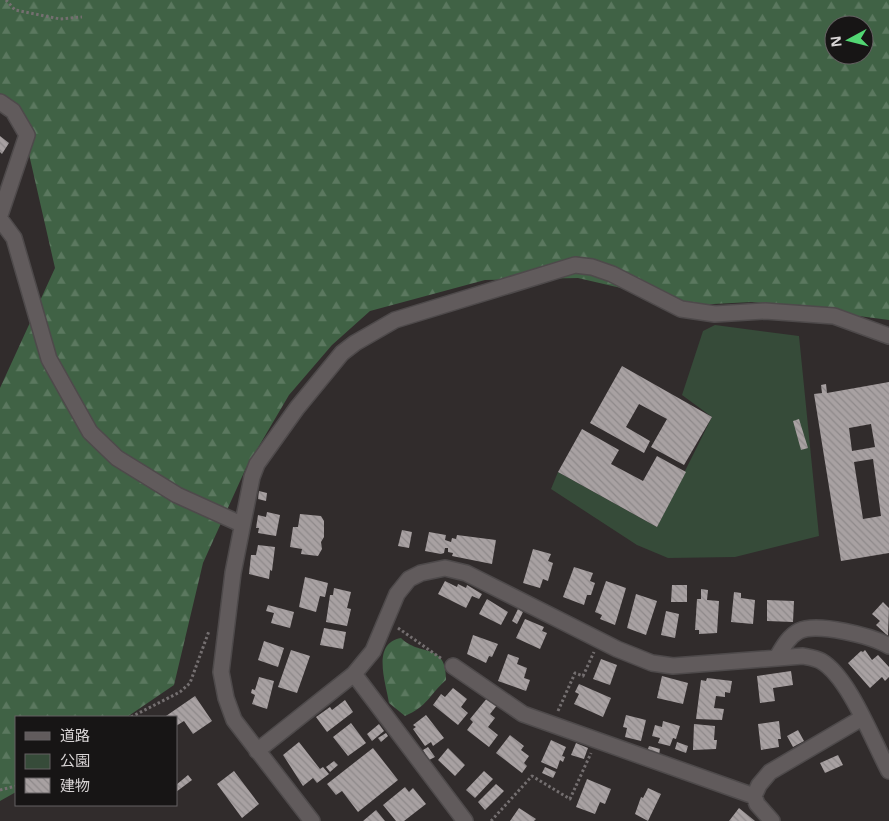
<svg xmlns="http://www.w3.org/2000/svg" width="889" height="821" font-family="'Noto Sans','Noto Sans JP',sans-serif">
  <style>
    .green { fill: #364b39 }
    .forest { fill: url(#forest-firs); fill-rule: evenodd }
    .building { fill: url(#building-back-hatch); fill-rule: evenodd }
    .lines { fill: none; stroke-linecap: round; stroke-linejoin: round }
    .minor-casing { stroke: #4e4a4b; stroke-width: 18 }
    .path { stroke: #746f70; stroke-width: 3; stroke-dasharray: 2.5 2.5; stroke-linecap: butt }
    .minor { stroke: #615b5c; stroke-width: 15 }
  </style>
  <defs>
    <pattern id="forest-firs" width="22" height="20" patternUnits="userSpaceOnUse" patternTransform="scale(1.25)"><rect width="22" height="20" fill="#406245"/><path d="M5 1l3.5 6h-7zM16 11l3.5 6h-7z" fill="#5b785f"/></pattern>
    <pattern id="building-back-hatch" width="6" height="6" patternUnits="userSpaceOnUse" patternTransform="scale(1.25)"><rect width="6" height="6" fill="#a8a1a2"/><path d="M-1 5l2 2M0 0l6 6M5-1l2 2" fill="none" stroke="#8e898a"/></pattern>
  </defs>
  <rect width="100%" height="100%" fill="#312c2c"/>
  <path class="green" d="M715,325L799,336L819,536L735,557L668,558L637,545L551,489L558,472L657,527L712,417L682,395L703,331Z"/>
  <path class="forest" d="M0,0H889V320L752,302L694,305L578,278L485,280L370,311L332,345L289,395L246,468L203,563L174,685L127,717H16V792L0,801V388L55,268L23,128L0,110ZM834,25H864V55H834Z
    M401,638C420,657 447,642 446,680C429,695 428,706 405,716L389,703C386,683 371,643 401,638Z"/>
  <path class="building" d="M0,136L9,143L2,154L0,152Z
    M622,366L712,417L684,465L651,447L667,419L639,404L626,427L650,441L644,453L590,423Z
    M889,382V553L841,561L814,394L822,393L821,385L826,384L827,393ZM871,424L875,447L852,451L849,428ZM873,459L881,516L863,519L854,462Z
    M799,419L808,448L801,450L793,421Z
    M582,429L619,450L611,464L643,481L657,456L686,472L657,527L558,472Z
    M259,491L267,493L266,501L258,499Z
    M267,512L280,515L276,536L258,533L259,528H256L258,515L266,517Z
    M300,514L321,516L324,521V537L321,542L322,549L318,556L301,554L302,549L290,547L293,527H298Z
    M402,530L412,532L409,548L398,546Z
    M429,532L446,535L445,540L451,542L452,538L456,539L457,535L496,540L492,564L452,556L453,553L448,552V548H445L444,553L441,554L425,551Z
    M258,545L275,547L272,571L270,570L269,579L249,574L251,555H256Z
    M533,549L551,554L548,561L553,563L548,581L543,579L540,588L523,583Z
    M574,567L593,573L590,581L595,583L591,595H587L584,605L563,597Z
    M305,577L328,583L325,597L320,596L316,612L299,607Z
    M445,581L457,587L458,584L466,588L467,585L482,594L479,599L472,596L466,608L438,594Z
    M606,581L626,588L615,625L600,619L602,615L595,612Z
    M672,585H687V602H671Z
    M334,588L351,592L347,608L351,609L347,626L326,622L330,595H333Z
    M701,589L708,590L707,600L719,601L717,633L699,634V630H695L697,599H701Z
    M734,592L741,593V598L755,600L753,624L731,622Z
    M636,594L657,601L646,635L627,628Z
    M487,599L508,612L501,625L479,614Z
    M767,600L794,601L793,622L767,621Z
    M883,602L889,608L888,636L876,625L880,621L872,614Z
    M268,605L294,612L290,628L271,623L274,613L266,611Z
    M518,609L523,612L517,624L512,621Z
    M666,611L679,614L675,638L661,635Z
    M525,619L544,627L542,631L547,633L540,649L516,638Z
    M324,628L346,632L343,649L320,645Z
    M473,635L498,644L492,657L489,656L486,663L467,654Z
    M264,641L284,648L278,667L258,660Z
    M291,650L310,656L297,693L278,687Z
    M865,650L872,660L878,655L889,667V677L885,681L882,677L870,688L848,663L861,651L863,652Z
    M508,654L519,658L517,664L527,668L524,678L530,680L526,691L498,681Z
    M601,659L617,665L610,685L593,679Z
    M791,671L793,685L773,688L775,701L760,703L757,676Z
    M662,676L688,683L683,704L657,698Z
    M259,677L274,681L267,709L252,704L255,695L251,693L252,689L255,690Z
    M707,678L732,681L730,693L725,692V697L716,696L714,708L724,709L722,720L696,719L701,680L706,681Z
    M579,684L611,698L603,717L574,704L579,694L575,692Z
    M453,688L467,699L461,707L468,713L458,725L433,705L441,694L445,697Z
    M195,696L212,721L193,734L184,721L176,726V717L166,716Z
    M488,697L498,704L490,714L495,718L488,727L498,735L489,747L467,730L473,722L470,719Z
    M345,700L353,712L327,732L316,717L330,707L332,710Z
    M426,715L444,738L433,746L431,742L425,746L413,729L416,727L413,725Z
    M626,715L646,720L641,741L625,737L627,728L623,727Z
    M663,721L680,726L676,739L673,738L670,746L658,743L660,738L652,736L655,725L662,727Z
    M779,721L781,739H778L779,747L761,750L758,724Z
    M351,723L366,743L348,756L333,737Z
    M379,724L384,731L372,741L367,734Z
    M694,724L715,726L714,740H717L716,749L693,750Z
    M798,730L804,741L793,747L787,736Z
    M386,733L388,736L381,742L378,738Z
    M510,735L524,746L521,750L529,756L524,763L527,766L522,773L496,753Z
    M551,740L566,747L562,756L565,757L563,762L560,760L557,769L541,762Z
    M299,742L320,769L323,767L329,774L317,783L313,778L303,786L283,755Z
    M677,742L688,746L686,753L675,749Z
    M576,743L588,748L584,759L571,755Z
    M649,746L660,749L659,755L647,752Z
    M428,747L435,757L429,760L423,750Z
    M373,748L398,780L358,812L342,791L336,795L327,784Z
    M448,748L465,765L455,776L438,760Z
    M838,755L843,765L825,773L820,763Z
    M334,761L338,765L330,772L326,767Z
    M545,767L556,772L553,778L542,773Z
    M234,771L259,804L242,818L217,784Z
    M484,771L493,779L475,798L466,790Z
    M188,775L192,780L176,792V785Z
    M587,779L611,789L605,804L600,802L595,814L576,807Z
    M496,784L504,791L485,810L478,802Z
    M405,787L409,792L413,788L426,804L404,821H396L383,805Z
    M648,788L661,794L648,821L635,814L641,797L643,798Z
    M519,808L536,819L534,821H510Z
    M739,808L755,821H729Z
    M376,810L385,821H363Z"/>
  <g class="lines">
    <g class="minor-casing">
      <path id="minor" d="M0,102L13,111L27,135L0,215
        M0,219L14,238L49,359L90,432L117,458L177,495L241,524
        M777,657C783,647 789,636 799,631C817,622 872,636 889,646
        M453,666L523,714L754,796
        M354,674L465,821
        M257,751L354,674L373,651L397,594L409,579L421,573L445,568L466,573L617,649L652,663L673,666L803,656C808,657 816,658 821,661C849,677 873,741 889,771
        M312,821L234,720L226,698L221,672L233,573L252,477L257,464L297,408L342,353L355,343L395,320L575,265L592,267L612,274L681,309L715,314L765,311L834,316L889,336
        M772,821L757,804L754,796L759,785L770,772L862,718"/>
    </g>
    <path class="path" d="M6,0L15,10L60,19L82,17
      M398,628L442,659
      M558,711L575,673L583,676L594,652
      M131,717L180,692L190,683L209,631
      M0,790L16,786
      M491,821L532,776L570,799L591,753"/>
    <use href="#minor" class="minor"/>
  </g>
  <rect x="15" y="716" width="162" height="90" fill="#171515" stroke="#646162"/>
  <rect x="25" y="732" width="25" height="8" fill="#615b5c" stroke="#646162"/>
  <text x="60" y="741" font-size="15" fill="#d8d4d5">道路</text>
  <rect x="25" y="754" width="25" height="15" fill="#364b39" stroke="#646162"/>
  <text x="60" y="766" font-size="15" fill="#d8d4d5">公園</text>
  <rect x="25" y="778" width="25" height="15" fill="url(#building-back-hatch)" stroke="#646162"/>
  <text x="60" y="791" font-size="15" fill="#d8d4d5">建物</text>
  <g transform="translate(849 40) rotate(263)"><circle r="24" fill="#171515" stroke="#646162"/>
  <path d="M0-4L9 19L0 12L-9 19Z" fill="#52d673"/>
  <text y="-8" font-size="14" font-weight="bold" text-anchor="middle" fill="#d8d4d5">N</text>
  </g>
</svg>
